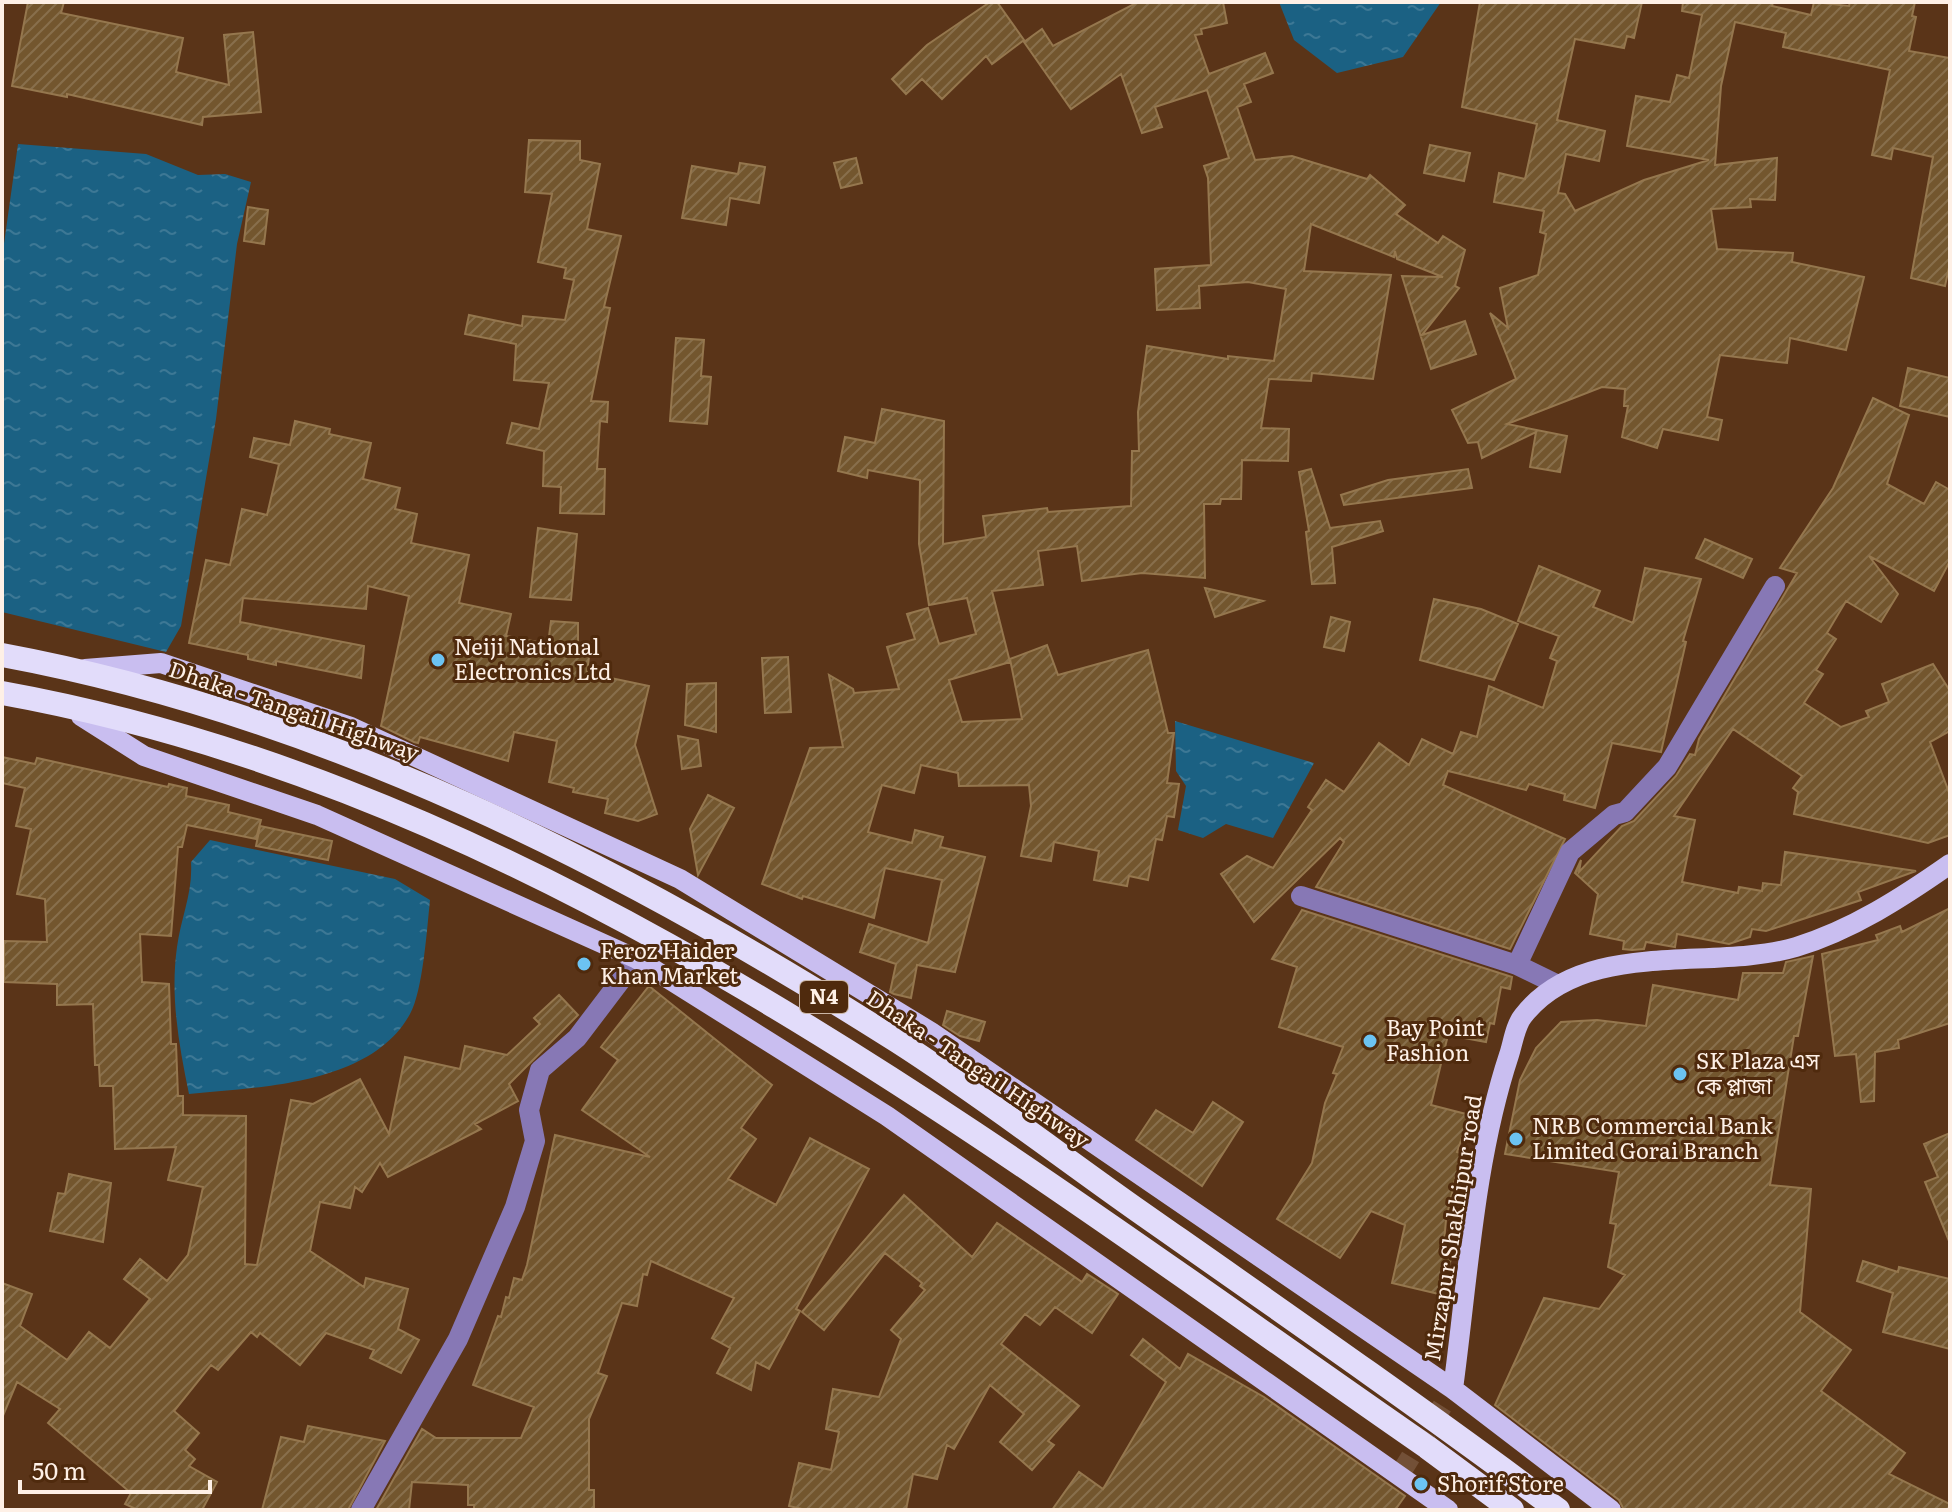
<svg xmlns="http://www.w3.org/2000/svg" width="1952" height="1512" font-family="Literata,'Noto Sans Bengali',serif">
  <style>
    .water { fill: url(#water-ripples) }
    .building { fill: url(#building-hatch); stroke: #95774e; stroke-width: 2 }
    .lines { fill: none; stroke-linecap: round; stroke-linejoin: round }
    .major-tunnel { stroke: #735037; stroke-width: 20; stroke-dasharray: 20 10; stroke-linecap: butt }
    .minor { stroke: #8778b5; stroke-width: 20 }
    .major { stroke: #c9bef0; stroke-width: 20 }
    .highway { stroke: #e2dcfa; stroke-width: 24 }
    .poi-dot { fill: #6cc3f2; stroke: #4f2a0d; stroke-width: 3 }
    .labels { text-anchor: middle; stroke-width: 6; stroke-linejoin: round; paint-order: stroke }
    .shield { fill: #4f2a0d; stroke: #cab5a5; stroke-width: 2 }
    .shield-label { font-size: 20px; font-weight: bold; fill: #fef0e6 }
    .poi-label { font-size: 22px; fill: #fef0e6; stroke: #4f2a0d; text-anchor: start }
    .street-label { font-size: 22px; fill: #fef0e6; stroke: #4f2a0d }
  </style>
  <defs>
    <pattern id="water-ripples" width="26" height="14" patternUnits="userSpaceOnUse" patternTransform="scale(2)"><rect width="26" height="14" fill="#1b6183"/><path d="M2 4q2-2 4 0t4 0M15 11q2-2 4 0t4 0" fill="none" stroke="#3d7895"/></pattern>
    <pattern id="building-hatch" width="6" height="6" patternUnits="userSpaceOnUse" patternTransform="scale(2)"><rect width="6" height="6" fill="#73562e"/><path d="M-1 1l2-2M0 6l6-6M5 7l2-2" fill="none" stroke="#886f4c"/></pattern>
  </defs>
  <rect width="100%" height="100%" fill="#5a3418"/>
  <path class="water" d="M1279,2H1441L1403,57L1337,73L1294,40Z
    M18,144L146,154L198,175L225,174L251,182L237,244L216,419L181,626L166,652L2,612V258Z
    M1175,721L1314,763L1273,838L1226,824L1203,838L1178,830L1186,786L1176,771Z
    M210,840L395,879L430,900C427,928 423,991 410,1014C371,1085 260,1087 189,1094C179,1045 170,997 177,947C181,917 193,893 191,862Z"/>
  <path class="building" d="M28,2H64L61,13L183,38L176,72L229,85L224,35L253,32L261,112L203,117L202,125L67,94V97L12,86Z
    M990,2H997L1024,40L992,64L986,56L942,99L922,79L906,94L892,79L927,45Z
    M1138,2H1223L1227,23L1201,29L1202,34L1195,35L1209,74L1265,53L1273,73L1244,84L1251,102L1237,107L1255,160L1292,156L1367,179L1370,175L1405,205L1396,214L1438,243L1443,236L1465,250L1455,286L1459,288L1422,335L1465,321L1476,354L1431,369L1402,276L1443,277L1397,259L1395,251L1394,257L1311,224L1304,271L1391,275L1373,379L1312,373L1311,381L1269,379L1261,428L1289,429L1288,461L1242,460L1241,499H1221L1220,504H1204L1205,578L1142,573L1082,581L1077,546L1038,551L1043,585L992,591L1010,662L949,680L962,722L1022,719L1010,659L1047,645L1058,675L1148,650L1168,733H1174L1167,783L1179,784L1174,817L1167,816L1162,840L1156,839L1148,880L1129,876L1127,886L1094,880L1099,851L1054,842L1051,861L1021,856L1031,806L1029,785L959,786L958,773L921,765L914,793L882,785L868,832L912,843L915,830L943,837L940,847L985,857L955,972L917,965L911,998L894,994L890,992L896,964L860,952L869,924L928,943L942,880L885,868L874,918L803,896L802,899L762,884L810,748L843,747L829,675L853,689L854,693L899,689L887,647L915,639L907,614L928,608L939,644L976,634L967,598L929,605L919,544L920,480L868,470L867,478L838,471L845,437L875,443L882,409L944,421L943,544L986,537L983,516L1047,508L1048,512L1131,506L1132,451H1139L1138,412L1147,346L1228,359V356L1274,361L1286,289L1248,282L1199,286L1200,308L1157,310L1155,269L1211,265L1208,178L1204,166L1229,158L1207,90L1155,107L1162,127L1142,133L1121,74L1071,109L1024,42L1042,29L1053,46Z
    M1480,2H1642L1634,38L1627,36L1624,48L1575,39L1557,120L1605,131L1599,161L1566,154L1558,193L1565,194L1575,211L1644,180L1709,160L1627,146L1636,96L1670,102L1677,75L1689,78L1702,15L1682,11L1683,2H1773L1772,6L1811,15L1814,2L1849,6L1850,2H1915L1912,16L1916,17L1909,51L1950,58V263L1945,286L1911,278L1933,157L1893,148L1891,159L1872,155L1890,70L1783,47L1786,33L1735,22L1721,86L1715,165L1777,158L1775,200L1750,199L1751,207L1711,209L1717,249L1793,253L1792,262L1864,277L1846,350L1790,338L1787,363L1720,355L1707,417L1722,420L1718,440L1663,429L1657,448L1622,437L1628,406H1624L1625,389L1602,387L1507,424L1567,436L1560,472L1530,467L1536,432L1482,458L1478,442L1468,443L1452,410L1516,379L1490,313L1508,328L1500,288L1538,275L1546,234L1540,232L1544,211L1494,202L1499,173L1525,179L1537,124L1462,107Z
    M529,140L580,141V160L600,164L587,229L621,236L604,307L610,308L591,401L608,402L607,422L600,421L597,469H605L604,514L560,513L561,487L543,486L544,451L507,443L512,423L539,429L549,383L514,380L516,344L465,334L469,315L522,326L523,316L565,320L574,280L564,278L566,268L538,262L552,194L525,192Z
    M1430,145L1470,153L1464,181L1424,173Z
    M856,158L862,183L841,188L834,163Z
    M740,163L765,167L759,203L730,198L726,225L682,218L692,166L738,174Z
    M248,207L268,210L264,244L244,241Z
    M676,338L704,340L701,376L711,377L707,424L670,421Z
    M1908,368L1950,378V417L1900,406Z
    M1873,398L1909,415L1887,484L1924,504L1936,482L1950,490V561L1934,591L1869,556L1898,594L1881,622L1846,601L1827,633L1836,639L1816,670L1823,674L1804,703L1841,727L1869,717L1866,711L1889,702L1882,684L1933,664L1950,691V731L1930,742L1950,795V835L1928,843L1794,814L1798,792L1793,788L1802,776L1733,729L1674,816L1695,820L1682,882L1738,893L1739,887L1762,891L1763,883L1781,885L1785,852L1916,871L1858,892L1861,900L1766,931L1752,929L1750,937L1729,944L1677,934L1675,947L1646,942L1644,949L1632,950L1623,949L1624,941L1590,934L1598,894L1575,873L1581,860L1579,872L1622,826L1634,821L1676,776L1690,754L1695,755L1699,739L1797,573L1780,568L1833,488Z
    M295,421L330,429L329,434L371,443L363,479L400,488L395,509L417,514L411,543L469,555L459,603L511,614L506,636L548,644L551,621L578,623V656L589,657L587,673L649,686L635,745L657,814L638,821L605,813L608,799L573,792L574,788L549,782L557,741L514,732L508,761L420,737L418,743L414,742L381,726L409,596L368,586L366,609L243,598L240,622L364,646L361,678L276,661V665L248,659V655L189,643L206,560L230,565L242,509L267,515L279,464L250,457L254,438L290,445Z
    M1311,469L1330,528L1380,521L1383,531L1332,547L1335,583L1312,584L1306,532L1309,531L1299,472Z
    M1468,469L1472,488L1344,505L1341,495L1388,480Z
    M538,528L577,534L571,600L530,597Z
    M1705,539L1752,559L1743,578L1696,558Z
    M1539,566L1600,591L1593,607L1633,623L1645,568L1701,579L1683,641L1686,642L1661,752L1612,743L1595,808L1564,800L1565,794L1529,784L1526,790L1448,771L1443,785L1565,839L1510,949L1316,887L1344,842L1340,838L1254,922L1221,874L1247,856L1273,868L1312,810L1308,807L1326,780L1344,792L1379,743L1409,765L1422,739L1453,754L1461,732L1477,737L1489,686L1543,708L1557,661L1550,658L1559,636L1518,621Z
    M1205,588L1263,601L1215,617Z
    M1434,599L1481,609L1518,624L1494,680L1420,660Z
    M1331,617L1350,622L1344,651L1324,647Z
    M788,657L791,712L765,713L762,658Z
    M716,683V732L685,725L687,684Z
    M678,736L698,740L701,766L682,769Z
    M2,757L35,764L37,758L168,787L169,784L187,788L186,796L229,805L228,812L261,820L256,839L187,825L182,847H178L171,936L140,934L142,982L169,984L171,1044H176L178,1096H183V1115L246,1116L245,1264L257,1265L291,1100L313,1104L360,1079L389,1134L405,1057L460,1069L465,1046L507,1055L540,1024L534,1018L559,995L578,1015L509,1084L518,1101L475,1124L481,1129L388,1177L380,1163L362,1192L355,1187L350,1208L320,1202L310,1251L364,1287L366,1278L408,1289L398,1329L419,1340L401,1373L370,1358L374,1350L326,1333L300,1365L260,1333L257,1337L251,1332L218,1370L211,1365L174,1411L199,1433L185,1450L195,1459L189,1466L217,1482L202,1510H138L125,1504L131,1493L48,1423L60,1409L17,1382L2,1418V1283L32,1294L20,1326L67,1360L89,1332L110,1348L150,1299L124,1279L140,1259L167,1281L188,1255L203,1187L168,1180L176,1147L115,1149L113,1086H100L99,1065H95L93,1004L57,1005V984L4,982V941L47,942L45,899L17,894L31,829L16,826L25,788L2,783Z
    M708,795L734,808L698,875L690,829Z
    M260,826L332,841L328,860L256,846Z
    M1950,908V1023L1898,1040L1899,1048L1875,1052L1874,1101L1861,1102L1856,1054L1835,1056L1822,954L1878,940L1876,935L1900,926L1902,932Z
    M1302,910L1512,977L1510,989L1501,987L1494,1024L1490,1023L1486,1042L1448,1035L1431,1105L1470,1115L1457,1152L1461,1153L1446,1220L1444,1242L1454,1244L1443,1295L1392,1283L1405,1225L1371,1211L1340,1258L1277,1219L1312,1163L1325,1103L1337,1074L1333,1073L1343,1047L1279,1027L1297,967L1272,959Z
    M1813,956L1798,1036H1794L1770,1185L1811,1189L1800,1312L1851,1350L1821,1391L1905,1453L1889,1474L1950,1504V1510H1624L1619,1500L1495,1405L1544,1298L1599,1309L1625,1275L1608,1267L1616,1224L1610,1223L1619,1172L1505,1154L1520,1080L1536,1048L1561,1022L1597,1020L1646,1026L1653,985L1738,1000L1743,973H1783L1786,962Z
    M649,986L772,1085L741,1128L756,1139L728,1179L776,1205L810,1138L869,1169L796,1309L800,1311L769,1369L756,1362L751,1390L717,1373L730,1348L712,1338L734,1298L651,1261L647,1275L643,1274L637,1306L622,1303L598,1373L607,1376L589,1419V1490H594V1510H474V1505H468V1485L412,1482L409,1510H376L422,1429L436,1438H521L534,1407L473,1385L498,1316L501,1317L506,1297L509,1298L514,1278L522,1280L527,1265L555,1135L650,1157L582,1110L618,1060L601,1047Z
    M947,1011L985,1022L979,1041L960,1036L943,1025Z
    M1213,1102L1243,1122L1202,1186L1136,1140L1156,1110L1193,1133Z
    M1950,1133V1241H1949L1925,1182L1938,1177L1924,1144Z
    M69,1174L111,1183L103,1242L50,1231L58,1193L65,1194Z
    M904,1195L972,1257L997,1223L1082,1282L1087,1274L1118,1294L1092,1333L1055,1307L1040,1325L1025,1314L1001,1344L1079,1406L1048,1441L1054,1445L1032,1470L1000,1442L1024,1414L990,1385L954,1449L947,1445L937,1479L913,1474L906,1510H806L789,1506L799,1463L831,1470L839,1432L826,1429L833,1389L879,1397L901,1339L891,1330L925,1290L920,1286L922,1283L885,1253L824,1330L802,1312Z
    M1863,1261L1898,1272L1899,1267L1950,1279V1349L1883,1332L1893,1293L1857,1281Z
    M1143,1339L1180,1369L1188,1354L1264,1397L1405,1496L1395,1510H1052L1079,1472L1103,1489L1166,1382L1131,1355Z
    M308,1426L385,1441L348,1510H262L281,1437L304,1442Z"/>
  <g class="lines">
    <path class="major-tunnel" d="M1400,1474L1453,1389"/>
    <path class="minor" d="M1301,896L1517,965L1556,984
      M1517,965L1570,852L1614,815L1625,812L1667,767L1775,586
      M361,1510L458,1339L515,1207L535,1141L529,1110L540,1070L577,1038L637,959"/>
    <path class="major" d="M85,669L161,663L351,727L680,879L931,1032L1453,1389L1611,1510
      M81,716L144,756L317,815L637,959L887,1116L1448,1510
      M1453,1389C1468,1278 1474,1161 1509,1055C1513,1043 1515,1026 1523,1016C1584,937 1711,972 1796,947C1852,930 1903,897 1950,864"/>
    <path class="highway" d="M2,655C325,715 622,866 897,1041C980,1094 1059,1155 1140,1212C1280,1310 1421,1408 1558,1510
      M2,693C539,790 989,1144 1427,1447L1512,1510"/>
  </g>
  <g class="poi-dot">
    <circle cx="438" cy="660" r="8"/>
    <circle cx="584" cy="964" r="8"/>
    <circle cx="1370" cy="1041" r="8"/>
    <circle cx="1680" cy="1074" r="8"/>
    <circle cx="1516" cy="1139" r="8"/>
    <circle cx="1421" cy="1484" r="8"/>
  </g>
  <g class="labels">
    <rect class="shield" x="800" y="981" width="48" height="32" rx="6"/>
    <g class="shield-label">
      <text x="824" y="1004">N4</text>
    </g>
    <g class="poi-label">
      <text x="454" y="655">Neiji National<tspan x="454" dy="25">Electronics Ltd</tspan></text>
      <text x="600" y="959">Feroz Haider<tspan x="600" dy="25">Khan Market</tspan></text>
      <text x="1386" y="1036">Bay Point<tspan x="1386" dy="25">Fashion</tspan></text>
      <text x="1696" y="1069">SK Plaza এস<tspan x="1696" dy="25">কে প্লাজা</tspan></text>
      <text x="1532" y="1134">NRB Commercial Bank<tspan x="1532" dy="25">Limited Gorai Branch</tspan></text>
      <text x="1437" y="1492">Shorif Store</text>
    </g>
    <g class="street-label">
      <text transform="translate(294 711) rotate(19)" y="8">Dhaka - Tangail Highway</text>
      <text transform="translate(978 1069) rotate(34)" y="8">Dhaka - Tangail Highway</text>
      <text transform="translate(1453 1228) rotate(-81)" y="8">Mirzapur Shakhipur road</text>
    </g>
  </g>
  <rect width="1952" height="1512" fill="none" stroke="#fef0e6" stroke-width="8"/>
  <path d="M20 1480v12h190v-12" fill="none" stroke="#fef0e6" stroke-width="4"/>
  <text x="32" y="1480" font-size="24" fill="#fef0e6" stroke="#4f2a0d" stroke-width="6" paint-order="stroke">50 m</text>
</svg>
